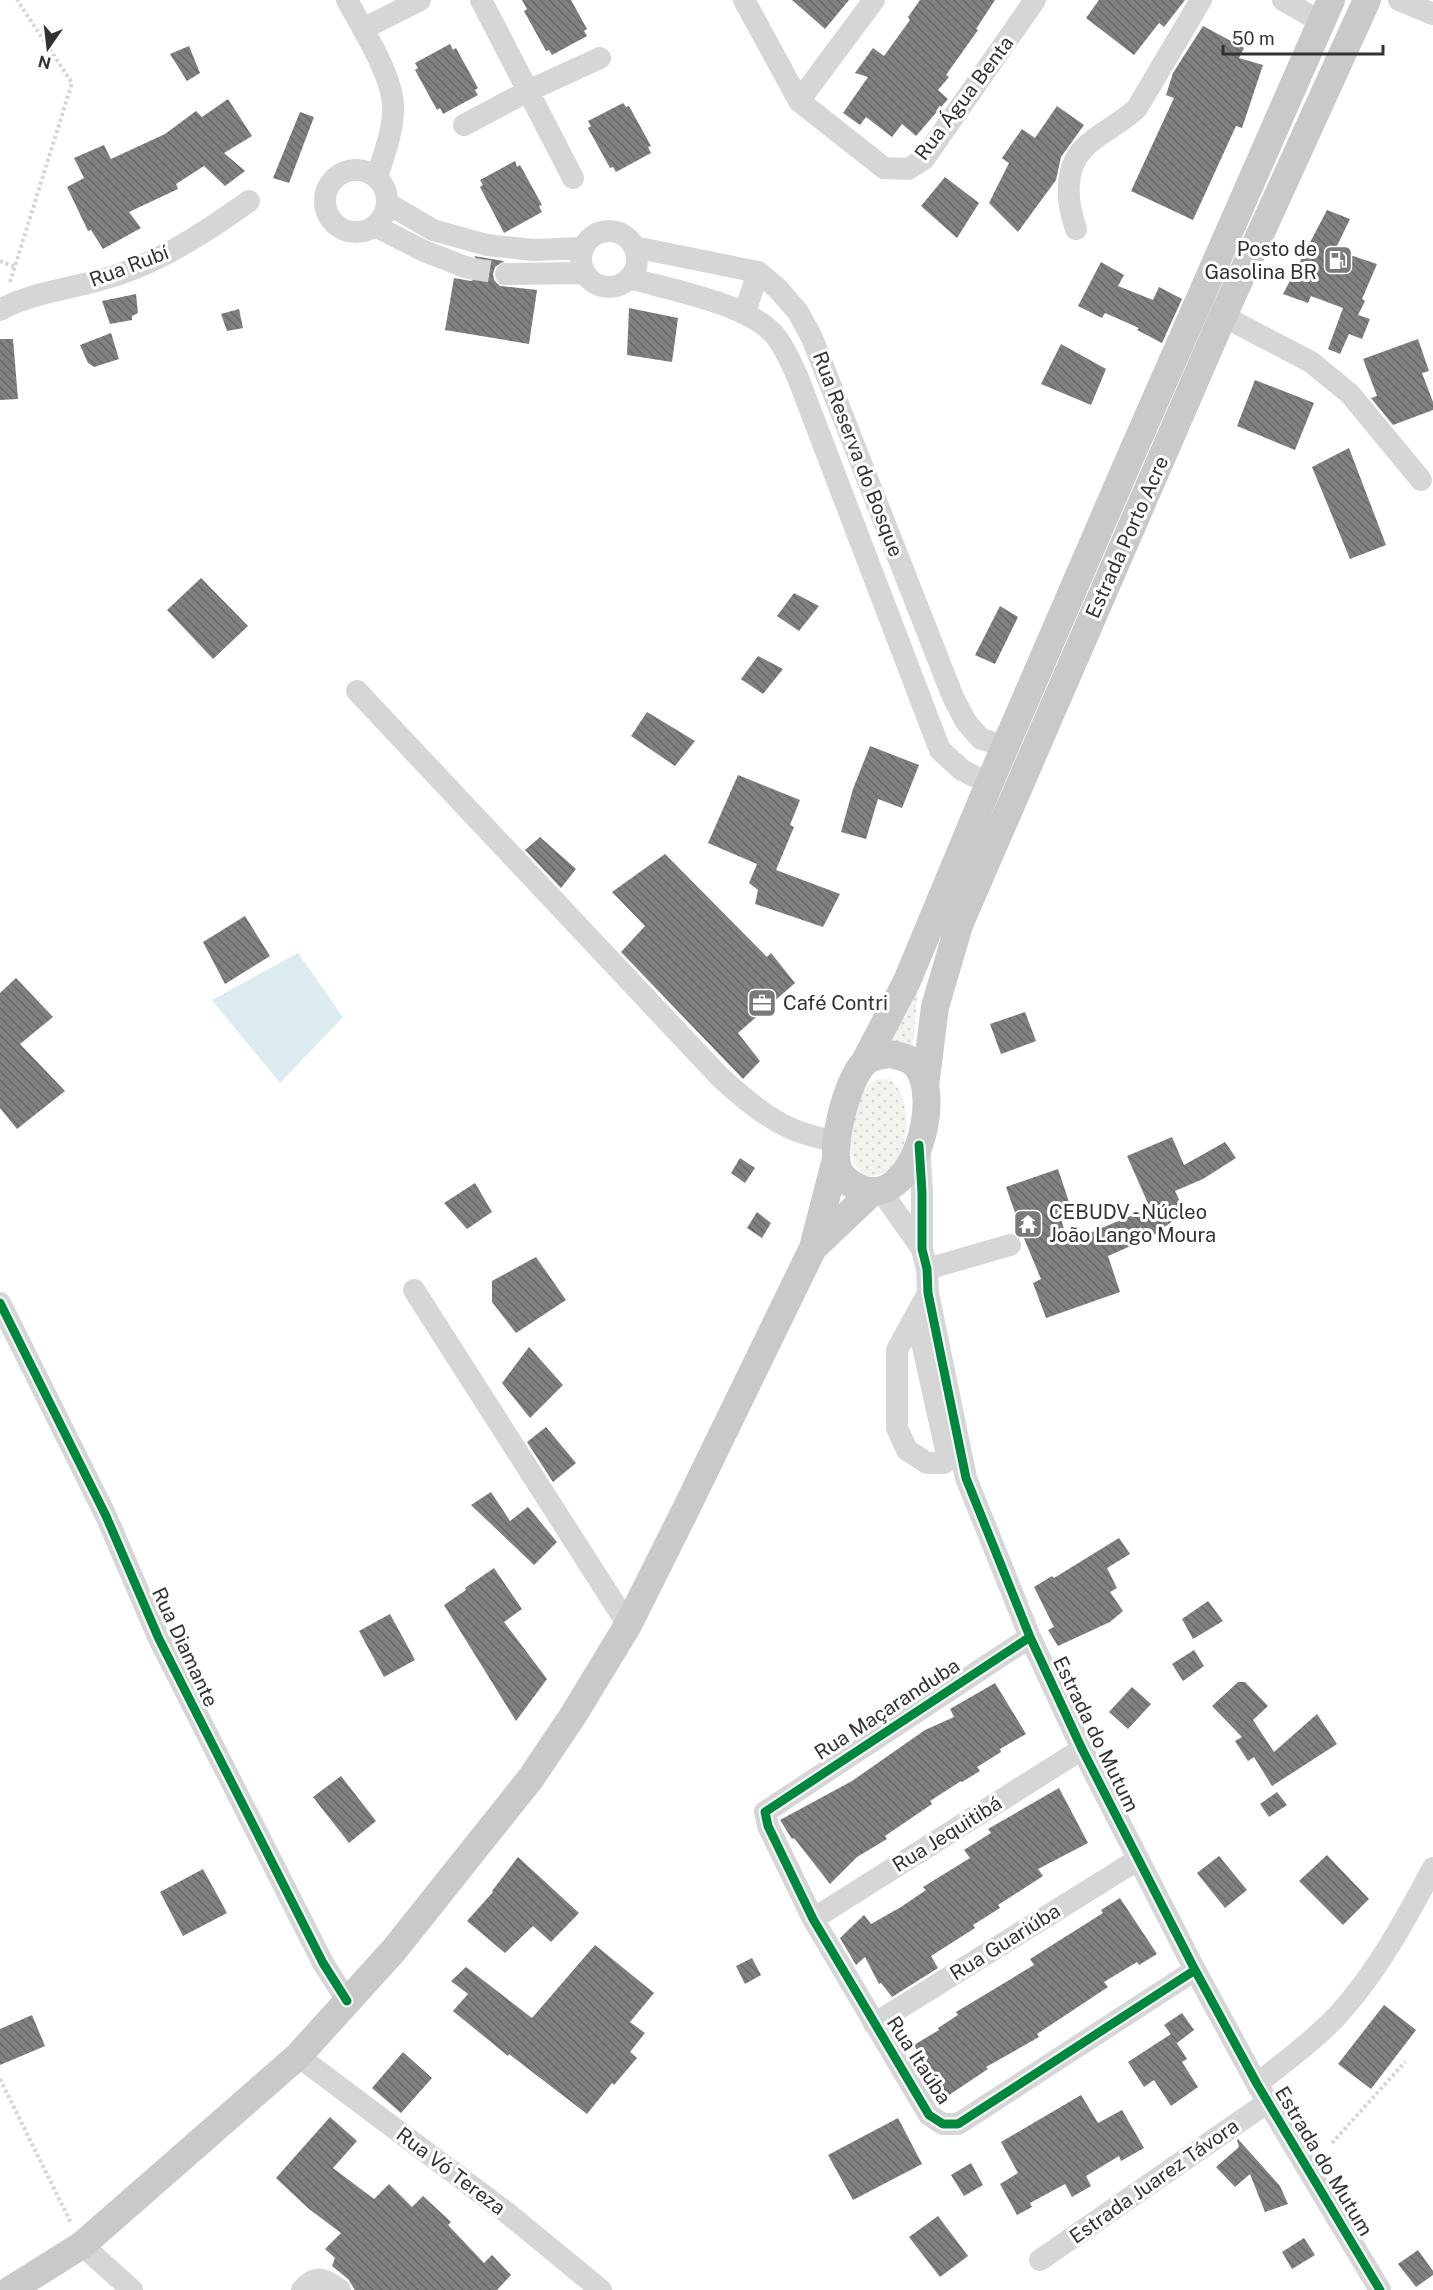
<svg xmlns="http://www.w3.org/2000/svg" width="1433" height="2290" font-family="'Public Sans',sans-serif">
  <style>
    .grass { fill: url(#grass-dots) }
    .water { fill: #dbebf0 }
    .building { fill: url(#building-back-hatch) }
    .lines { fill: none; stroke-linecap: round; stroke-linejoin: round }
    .minor-tunnel { stroke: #d6d6d6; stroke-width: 22; stroke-dasharray: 22 11; stroke-linecap: butt }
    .path { stroke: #d5d5d5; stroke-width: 4; stroke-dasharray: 3 3; stroke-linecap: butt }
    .minor { stroke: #d6d6d6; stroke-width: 22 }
    .major { stroke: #c9c9c9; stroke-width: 28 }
    .cycleway-casing { stroke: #fff; stroke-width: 13 }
    .cycleway { stroke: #00873e; stroke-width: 9 }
    .labels { text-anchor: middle; stroke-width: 6; stroke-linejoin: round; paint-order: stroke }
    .street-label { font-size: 20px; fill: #323232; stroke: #fff }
    .poi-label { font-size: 20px; fill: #323232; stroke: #fff; text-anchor: start }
  </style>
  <defs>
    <pattern id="grass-dots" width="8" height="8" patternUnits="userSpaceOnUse" patternTransform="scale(1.5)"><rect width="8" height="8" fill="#f1f4ed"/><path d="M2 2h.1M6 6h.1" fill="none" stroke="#cfd2cc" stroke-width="1.8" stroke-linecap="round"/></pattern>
    <pattern id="building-back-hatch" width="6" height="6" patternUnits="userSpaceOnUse" patternTransform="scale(1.5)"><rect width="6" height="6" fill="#808080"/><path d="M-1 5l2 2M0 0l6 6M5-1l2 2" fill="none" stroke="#696969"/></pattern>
  </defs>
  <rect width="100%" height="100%" fill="#fff"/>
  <path class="grass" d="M919,982L912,1053L886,1046Z
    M890,1079C893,1083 897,1086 899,1090C912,1112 908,1166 881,1174C876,1176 871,1176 866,1176C863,1173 858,1170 856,1166C843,1146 853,1091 876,1080C880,1079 886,1079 890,1079Z"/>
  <path class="water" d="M298,953L343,1017L280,1083L212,1000Z"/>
  <path class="building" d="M522,0H571L587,29L584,31L587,36L552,55L549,50L546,51L524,11L527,9Z
    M792,0H849L825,29Z
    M920,0H995L976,29L978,30L946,75L949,77L938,90L948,99L916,136L902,124L892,137L866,117L860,125L843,113L868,77L855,73L873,48L884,56L910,20L908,17Z
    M1099,0H1185L1164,27L1159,23L1134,55L1086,18Z
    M1203,26L1244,48L1239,58L1263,65L1242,128L1236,126L1193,220L1131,191L1174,98L1166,95L1173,73Z
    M450,44L453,50L456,48L478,88L475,90L478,95L443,114L440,108L437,110L415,70L418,68L415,63Z
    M189,46L200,73L187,81L170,54Z
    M228,99L252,136L224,153L245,171L225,186L204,166L176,184L178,189L129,212L141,228L103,249L91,230L88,231L67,187L84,178L74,158L104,145L111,159L165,134L196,111L202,117Z
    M623,103L626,107L629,106L651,146L648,147L651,153L616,172L613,167L610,168L588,128L591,126L588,121Z
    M1057,106L1084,125L1061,157L1056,180L1018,232L989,203L1009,163L1002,158L1022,129L1035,138Z
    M300,112L314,117L289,183L273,178Z
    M515,161L517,167L520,165L542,205L539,206L542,212L504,233L480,187L483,185L480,180Z
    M945,177L979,203L957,238L921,206Z
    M1327,210L1350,219L1335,250L1377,264L1362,299L1365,301L1358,315L1370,319L1362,339L1349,334L1340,354L1328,349L1343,308L1311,296L1308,303L1283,294Z
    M474,256L504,261L495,267L493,274L494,280L500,286L537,290L529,344L445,330L454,278L471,281L477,278L481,272V265Z
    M1101,262L1124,275L1118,286L1153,300L1159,287L1182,299L1162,343L1137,330L1139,328L1105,313L1102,318L1078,306Z
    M136,294L138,313L132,316V320L110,324L102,301Z
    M629,308L678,318L672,362L627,355Z
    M239,309L243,328L227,331L221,314Z
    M111,333L119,359L94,367L88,363L80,345Z
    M0,339H13L18,399L0,400Z
    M1418,339L1429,371L1422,373L1433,402V410L1393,425L1371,398L1377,396L1363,359Z
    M1061,344L1106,369L1091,405L1041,384Z
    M1255,380L1314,403L1295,450L1237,426Z
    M1349,448L1386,545L1350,559L1312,467Z
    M201,578L248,626L213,659L167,610Z
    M794,593L819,606L799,631L777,616Z
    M1000,606L1018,617L995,664L975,655Z
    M758,656L783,669L763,694L741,679Z
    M647,712L695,741L675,766L631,736Z
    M870,746L919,765L902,808L878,799L866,839L841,832L853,789Z
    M738,775L800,800L790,825L794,827L776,870L840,894L823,927L755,904L758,890L749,883L757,864L708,843Z
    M540,837L576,869L561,888L525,850Z
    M665,854L767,957L771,953L795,983L738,1033L760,1061L743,1079L621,952L645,926L612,892Z
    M245,916L270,956L225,984L203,942Z
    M16,978L53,1017L20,1044L65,1091L17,1129L0,1108V993Z
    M1025,1012L1036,1041L1001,1054L990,1024Z
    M1172,1137L1184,1165L1225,1142L1236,1158L1203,1179L1175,1191L1185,1212L1151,1237L1108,1256L1120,1292L1046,1318L1033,1283L1041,1279L1018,1224H1019L1006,1187L1058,1169L1069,1202L1057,1206L1068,1242L1150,1208L1127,1156Z
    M740,1158L755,1168L745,1183L731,1173Z
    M475,1183L492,1212L467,1229L444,1203Z
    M757,1212L771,1223L762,1238L747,1228Z
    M536,1257L566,1300L516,1333L492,1302V1281Z
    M529,1347L563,1385L530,1418L502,1383Z
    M546,1427L576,1463L553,1482L527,1442Z
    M491,1492L510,1521L528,1507L557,1542L534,1565L471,1505Z
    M1119,1538L1130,1554L1107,1568L1117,1588L1110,1592L1123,1611L1110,1622L1058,1646L1048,1630L1054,1627L1034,1587L1052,1576L1054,1578Z
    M494,1568L522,1609L504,1622L547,1679L516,1721L444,1605L466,1590L465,1588Z
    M1208,1601L1223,1621L1193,1639L1182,1619Z
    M390,1614L415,1660L384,1677L359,1631Z
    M1194,1650L1204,1666L1183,1681L1172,1664Z
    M1238,1682H1245L1268,1706L1253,1720L1274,1752L1317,1714L1337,1744L1272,1786L1254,1757L1248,1761L1235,1741L1242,1737L1212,1706Z
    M995,1683L1026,1734L1000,1749L1001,1752L977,1767L980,1771L962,1782L961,1781L930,1801L932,1804L885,1836L887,1839L857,1857L830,1884L794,1838L792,1839L780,1820L852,1781L925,1730L954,1717L950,1709Z
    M1132,1687L1151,1704L1128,1729L1109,1712Z
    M341,1776L376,1821L349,1843L313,1797Z
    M1059,1788L1088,1843L1038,1869L1043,1876L998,1905L1000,1908L973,1925L975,1928L931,1956L938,1968L892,1997L881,1983L879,1984L865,1957L856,1965L840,1938L864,1915L871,1924L901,1907L926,1890L923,1887L970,1858L964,1850L991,1833L988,1829Z
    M1277,1792L1287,1805L1269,1817L1260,1804Z
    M1327,1855L1369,1899L1343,1925L1299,1881Z
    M1219,1856L1247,1890L1225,1908L1197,1873Z
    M518,1857L579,1913L551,1942L533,1926L505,1953L467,1921L493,1892L492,1891Z
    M203,1869L227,1913L183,1936L160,1892Z
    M1120,1898L1157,1954L1139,1965L1137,1962L1104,1982L1108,1987L1037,2034L1039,2037L986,2067L988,2069L946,2097L914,2045L939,2030L938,2028L958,2015L956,2012L1034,1965L1030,1959L1103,1913L1101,1910Z
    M595,1945L654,1993L630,2022L645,2033L630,2052L637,2058L614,2085L612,2083L587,2114L509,2054L508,2056L453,2011L468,1994L451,1981L466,1967L532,2018Z
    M752,1958L761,1975L745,1984L736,1966Z
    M1384,2005L1416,2030L1371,2089L1338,2064Z
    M1182,2013L1194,2030L1177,2043L1164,2025Z
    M32,2015L45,2046L0,2065V2029Z
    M1171,2034L1187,2059L1182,2062L1198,2087L1171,2106L1154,2080L1144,2087L1128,2062Z
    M403,2052L432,2078L401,2113L372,2088Z
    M1081,2095L1098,2123L1122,2110L1144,2148L1121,2161L1119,2156L1086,2176L1091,2186L1072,2197L1065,2184L1030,2203L1032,2207L1017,2215L1000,2184L1018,2173L1001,2142Z
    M330,2117L357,2141L333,2168L374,2199L389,2184L412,2207L423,2196L451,2222L448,2225L484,2263L492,2255L511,2275L497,2290H355L348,2279L332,2266L335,2258L325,2249L341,2233L309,2209L276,2178Z
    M898,2118L922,2164L853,2200L828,2155Z
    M1238,2139L1280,2186L1288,2204L1265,2212L1250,2174L1235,2187L1216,2167L1239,2147L1237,2140Z
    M971,2163L983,2185L964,2196L951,2175Z
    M938,2216L968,2256L940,2277L909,2237Z
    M1304,2238L1315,2255L1292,2269L1282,2252Z
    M1418,2250L1433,2271V2275L1416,2287L1398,2264Z"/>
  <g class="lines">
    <path class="minor-tunnel" d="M468,268L506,274"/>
    <path class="path" d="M0,261L15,267
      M10,282L72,83L17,0
      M0,2079L71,2223
      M1332,2143L1405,2062"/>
    <path class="minor" d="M347,0C362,28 392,75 393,105C394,130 384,154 377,177
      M481,0L573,178
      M744,0L799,101L884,168L908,169L924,159L1035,0
      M1283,0L1321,22
      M1399,0L1433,14
      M363,29L420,0
      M799,101L874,0
      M464,125L528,91L600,58
      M325 201a31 31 0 1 1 62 0a31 31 0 1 1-62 0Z
      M387,203L433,230L487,245L534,250L582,248
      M375,226L424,251L468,268
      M1076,229C1067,204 1063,169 1084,148C1098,133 1121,124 1137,108L1201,0
      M581 259a28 28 0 1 1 56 0a28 28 0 1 1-56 0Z
      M634,247L758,272L778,289L798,312L812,338L953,697L966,722L981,739L1006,746
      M506,274L585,273
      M629,278C671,290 745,303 774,334C785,347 791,363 798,378L940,750L962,770L989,784
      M0,310C36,290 81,288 120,274C166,258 209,230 249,201
      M745,312L758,272
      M1223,316L1311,362L1350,394L1421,480
      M357,691L720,1077C742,1097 765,1117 792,1129C806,1135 822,1138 837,1143
      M919,1145L922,1192V1249L927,1269L928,1293L966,1478L1030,1637L1082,1749L1195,1970L1257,2084L1380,2290
      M881,1191L922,1249
      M927,1269L1010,1245
      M414,1290L628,1625
      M0,1303L106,1516L159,1639L323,1963L347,2001
      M916,1315L947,1455L944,1463H927L907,1450L897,1428V1350L928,1293
      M1030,1637L765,1812L768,1826L813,1919L929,2115L943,2124H958L1195,1970
      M813,1919L1082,1749
      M874,2024L1137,1860
      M298,2056L506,2212L601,2290
      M1257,2084C1284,2062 1314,2041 1338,2015C1378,1971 1405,1920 1433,1868
      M82,2245L132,2290
      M1040,2260L1268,2102
      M302,2290C316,2273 324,2279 340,2290"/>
    <path class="major" d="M890,1054C898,1056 908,1057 915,1064C945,1095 913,1212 859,1188C851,1184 843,1180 839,1171C829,1149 847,1080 864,1063C871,1056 881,1055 890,1054Z
      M864,1063L907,981L989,784L1129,460L1331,0
      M925,1086L935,1007L959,925L1223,316L1367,0
      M813,1248L872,1192
      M10,2290L82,2245L298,2056L394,1950L531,1778L574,1714L628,1625L685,1511L813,1248L836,1159"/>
    <g class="cycleway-casing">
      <path id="cycleway" d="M919,1145L922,1192V1249L927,1269L928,1293L966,1478L1030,1637L1082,1749L1195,1970L1257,2084L1380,2290
        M0,1303L106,1516L159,1639L323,1963L347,2001
        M1030,1637L765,1812L768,1826L813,1919L929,2115L943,2124H958L1195,1970"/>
    </g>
    <use href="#cycleway" class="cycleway"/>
  </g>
  <defs>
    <g id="fuel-square" transform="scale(1.5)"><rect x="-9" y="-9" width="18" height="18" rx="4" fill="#7a7a7a" stroke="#fff"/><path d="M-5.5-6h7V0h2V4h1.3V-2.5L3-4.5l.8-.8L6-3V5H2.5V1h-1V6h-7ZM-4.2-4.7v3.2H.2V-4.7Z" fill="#fff"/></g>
    <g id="office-square" transform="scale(1.5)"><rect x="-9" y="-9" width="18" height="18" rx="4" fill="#7a7a7a" stroke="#fff"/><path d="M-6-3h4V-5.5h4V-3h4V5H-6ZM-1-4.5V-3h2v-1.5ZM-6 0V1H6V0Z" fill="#fff"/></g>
    <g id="temple-square" transform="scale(1.5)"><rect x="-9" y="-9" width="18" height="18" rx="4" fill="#7a7a7a" stroke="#fff"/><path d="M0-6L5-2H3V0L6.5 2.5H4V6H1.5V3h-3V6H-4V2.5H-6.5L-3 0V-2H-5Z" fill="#fff"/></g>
  </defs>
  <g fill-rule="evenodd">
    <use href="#fuel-square" x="1338" y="260"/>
    <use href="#office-square" x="762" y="1003"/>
    <use href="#temple-square" x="1028" y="1224"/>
  </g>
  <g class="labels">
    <g class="street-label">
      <text transform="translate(964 98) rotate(-53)" y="7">Rua Água Benta</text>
      <text transform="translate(129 266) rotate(-21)" y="7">Rua Rubí</text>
      <text transform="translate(858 454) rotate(69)" y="7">Rua Reserva do Bosque</text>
      <text transform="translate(1127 537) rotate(-66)" y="7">Estrada Porto Acre</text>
      <text transform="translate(185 1647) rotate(65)" y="7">Rua Diamante</text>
      <text transform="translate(887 1709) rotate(-33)" y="7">Rua Maçaranduba</text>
      <text transform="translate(1096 1734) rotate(64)" y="7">Estrada do Mutum</text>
      <text transform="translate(947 1834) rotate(-32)" y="7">Rua Jequitibá</text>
      <text transform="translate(1005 1942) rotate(-32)" y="7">Rua Guariúba</text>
      <text transform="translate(919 2060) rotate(57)" y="7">Rua Itaúba</text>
      <text transform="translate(1324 2161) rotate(59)" y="7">Estrada do Mutum</text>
      <text transform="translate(451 2171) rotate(37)" y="7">Rua Vó Tereza</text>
      <text transform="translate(1154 2181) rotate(-35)" y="7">Estrada Juarez Távora</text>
    </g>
    <g class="poi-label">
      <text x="1317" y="256" text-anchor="end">Posto de<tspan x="1317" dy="23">Gasolina BR</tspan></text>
      <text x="783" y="1010">Café Contri</text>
      <text x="1049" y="1219">CEBUDV - Núcleo<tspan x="1049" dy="23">João Lango Moura</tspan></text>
    </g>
  </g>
  <g transform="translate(48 48) rotate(194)" stroke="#ffffff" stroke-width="4.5" paint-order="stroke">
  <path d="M0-4.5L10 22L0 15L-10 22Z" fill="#323232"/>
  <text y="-9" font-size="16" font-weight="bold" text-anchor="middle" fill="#323232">N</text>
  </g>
  <path d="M1223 45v9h160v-9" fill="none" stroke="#323232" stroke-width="3"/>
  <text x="1232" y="45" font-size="18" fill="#323232" stroke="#ffffff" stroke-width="4.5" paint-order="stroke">50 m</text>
</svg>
